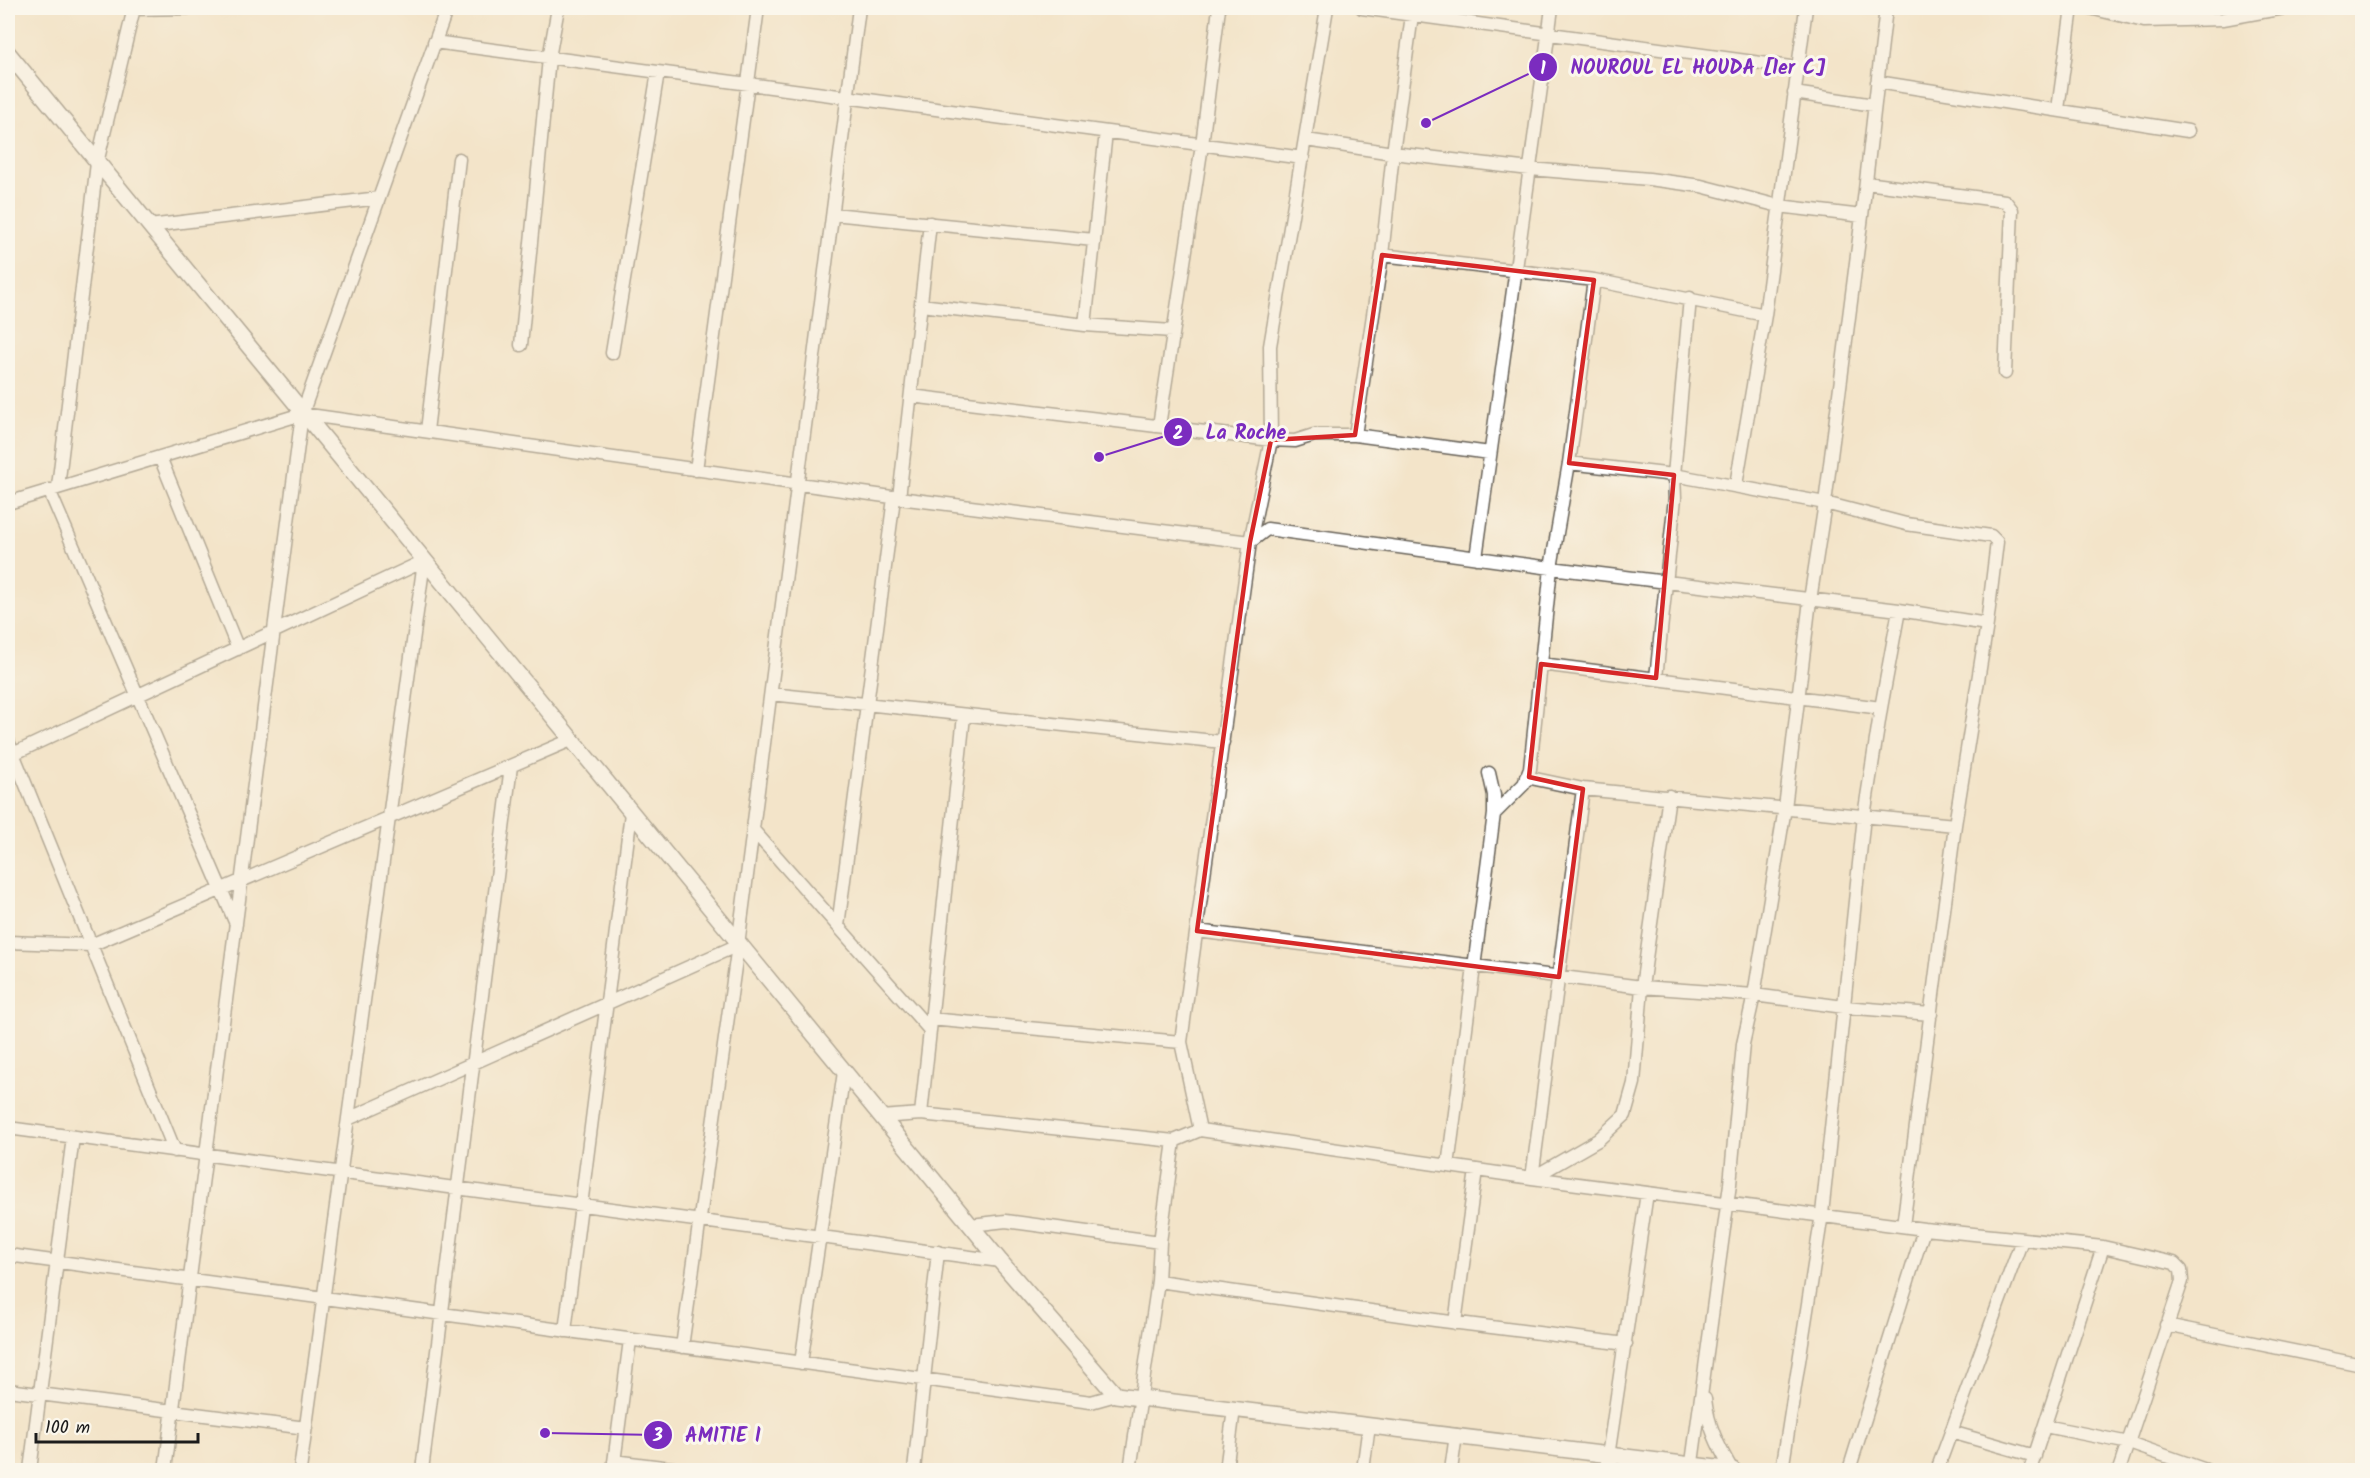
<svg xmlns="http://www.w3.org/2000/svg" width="2370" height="1478" font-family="Kalam,sans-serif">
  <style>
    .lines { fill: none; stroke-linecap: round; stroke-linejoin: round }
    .minor-casing { stroke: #676259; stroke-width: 15 }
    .tertiary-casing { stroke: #676259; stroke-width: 18 }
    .minor { stroke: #fff; stroke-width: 12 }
    .tertiary { stroke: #fff; stroke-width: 15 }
    .marked { fill: none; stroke: #d62828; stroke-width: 4.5; stroke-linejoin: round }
    .leader { fill: none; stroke: #7b2cbf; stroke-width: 2 }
    .callout-dot { fill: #7b2cbf; stroke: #fbf7ec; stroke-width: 2 }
    .mark-label { font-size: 18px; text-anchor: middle; font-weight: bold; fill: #fff }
    .callout-label { font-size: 20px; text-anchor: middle; font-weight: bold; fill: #7b2cbf; stroke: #fbf7ec; stroke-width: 6; stroke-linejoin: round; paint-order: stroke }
  </style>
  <rect width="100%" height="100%" fill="#fbf7ec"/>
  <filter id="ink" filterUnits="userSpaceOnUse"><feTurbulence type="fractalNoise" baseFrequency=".0167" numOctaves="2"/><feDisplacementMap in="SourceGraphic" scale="12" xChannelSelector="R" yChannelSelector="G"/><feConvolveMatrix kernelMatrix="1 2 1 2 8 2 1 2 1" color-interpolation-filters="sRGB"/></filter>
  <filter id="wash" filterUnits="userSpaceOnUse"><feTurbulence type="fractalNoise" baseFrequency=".008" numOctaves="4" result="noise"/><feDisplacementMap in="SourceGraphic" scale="24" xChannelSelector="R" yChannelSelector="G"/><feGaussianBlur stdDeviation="1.35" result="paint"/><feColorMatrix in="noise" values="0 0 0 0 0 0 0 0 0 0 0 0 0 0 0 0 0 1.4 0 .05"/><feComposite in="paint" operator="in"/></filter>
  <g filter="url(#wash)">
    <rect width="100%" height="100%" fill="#f3e4c9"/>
  </g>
  <g filter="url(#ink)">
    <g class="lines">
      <g class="minor-casing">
        <path id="minor" d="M1362,8L1798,68
          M2090,8L2144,21L2223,19L2284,8
          M133,9L188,8
          M434,42L1303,158
          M1877,82L2188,131
          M1794,93L1874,105
          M2058,109L2072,8
          M1306,140L1393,153L1530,169L1649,179L1701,186L1779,206L1862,216
          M1866,183L2005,201L2012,210L2005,373
          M833,214L1094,240
          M149,226L379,198
          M1382,255L1594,280L1765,315
          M921,305L1085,325L1172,331
          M1085,325L1106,132
          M521,345L549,58L558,8
          M612,353L658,72
          M911,396L1271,440L1295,441L1314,435H1355L1490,453
          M1159,426L1202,145L1219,8
          M427,431L459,159
          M1355,435L1382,255L1393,153L1412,15
          M160,457L238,649
          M1569,463L1674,475L1825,503L1906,524L1991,536L1997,542L1987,624
          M696,470L758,8
          M1736,485L1765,315L1806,8
          M58,487L97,163L134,8
          M49,490L236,924
          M899,498L930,223
          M8,503L302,414L899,498L1250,542L1267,529L1551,568L1899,610L1881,708
          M1476,558L1552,8
          M1899,610L1987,624L1955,825L1903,1226
          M1541,664L1881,708L1864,816L1822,1214L1782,1470
          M1656,678L1675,498L1674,475L1690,298
          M771,694L1223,742
          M8,741L175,1151
          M8,755L13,754L424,561L300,1470
          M1526,777L1583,789L1955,825
          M1494,814L1524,784L1530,769L1551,568L1569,463L1594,280
          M753,830L929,1029
          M838,926L894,498
          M1197,931L1642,987L1754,995L1844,1007L1931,1014
          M8,942L91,945L571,740
          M930,1019L1181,1042
          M921,1114L964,716
          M881,1117L921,1114L1174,1141
          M348,1119L738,945
          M8,1128L1000,1261
          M1200,1130L1532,1178L1924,1229L2103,1247L2174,1263L2181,1270L2182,1281L2119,1470
          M1448,1166L1494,814V795L1489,773
          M1532,1178L1598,1140L1625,1115L1634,1083L1642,987L1669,796
          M1532,1178L1583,789
          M971,1225L1006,1221L1160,1242
          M8,1255L1091,1402L1116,1395
          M1158,1281L1435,1320L1626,1344
          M1455,1323L1476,1170
          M2166,1325L2362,1365
          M565,1331L631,813
          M682,1347L738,945L859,8
          M801,1363L844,1072
          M8,1390L306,1428
          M1705,1399C1708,1426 1718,1446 1732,1470
          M2045,1426L2129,1443L2206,1470
          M1951,1432L2035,1456
          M614,1461L687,1470
          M30,1470L73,1137
          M165,1470L302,414L447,8
          M422,1470L511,766
          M613,1470L630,1340
          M914,1470L938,1252
          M1130,1470L1158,1281L1160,1242L1174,1141L1200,1130L1181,1042L1250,542L1271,440L1270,346L1327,8
          M1226,1470L1234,1409
          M1363,1470L1369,1425
          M1451,1470L1456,1435
          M1606,1470L1647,1193
          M1691,1470L1730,1184L1743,1044L1754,995L1785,808L1810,600L1825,503L1862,216L1886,8
          M1849,1470L1924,1229
          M1937,1470L2022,1240
          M2030,1470L2103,1247"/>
      </g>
      <g class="tertiary-casing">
        <path id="tertiary" d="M8,53L1000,1261L1116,1395L1733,1470"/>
      </g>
      <use href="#minor" class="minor"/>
      <use href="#tertiary" class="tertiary"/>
    </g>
  </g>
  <path d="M0 0H2370V1478H0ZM1382,255L1594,280L1569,463L1674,475L1656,678L1541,664L1529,777L1583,789L1559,977L1197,931L1250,542L1271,440L1355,435Z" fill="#f3e4c9" fill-opacity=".55" fill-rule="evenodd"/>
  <path class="marked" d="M1382,255L1594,280L1569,463L1674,475L1656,678L1541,664L1529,777L1583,789L1559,977L1197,931L1250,542L1271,440L1355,435Z"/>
  <path class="leader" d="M1426 123L1543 67M1099 457L1178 432M545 1433L658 1435"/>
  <g class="callout-dot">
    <circle cx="1426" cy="123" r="6"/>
    <circle cx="1099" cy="457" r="6"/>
    <circle cx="545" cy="1433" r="6"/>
    <circle cx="1543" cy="67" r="15"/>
    <circle cx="1178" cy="432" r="15"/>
    <circle cx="658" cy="1435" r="15"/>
  </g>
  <g class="mark-label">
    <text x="1543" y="74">1</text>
    <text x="1178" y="439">2</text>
    <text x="658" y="1441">3</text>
  </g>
  <g class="callout-label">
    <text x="1698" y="74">NOUROUL EL HOUDA [1er C]</text>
    <text x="1246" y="439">La Roche</text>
    <text x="723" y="1442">AMITIE I</text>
  </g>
  <rect width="2370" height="1478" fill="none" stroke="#fbf7ec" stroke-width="30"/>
  <path d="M36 1433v9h162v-9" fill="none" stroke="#1c1c1c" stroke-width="3"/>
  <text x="45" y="1433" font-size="18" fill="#1c1c1c" stroke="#fbf7ec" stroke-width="4.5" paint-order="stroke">100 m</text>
</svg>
